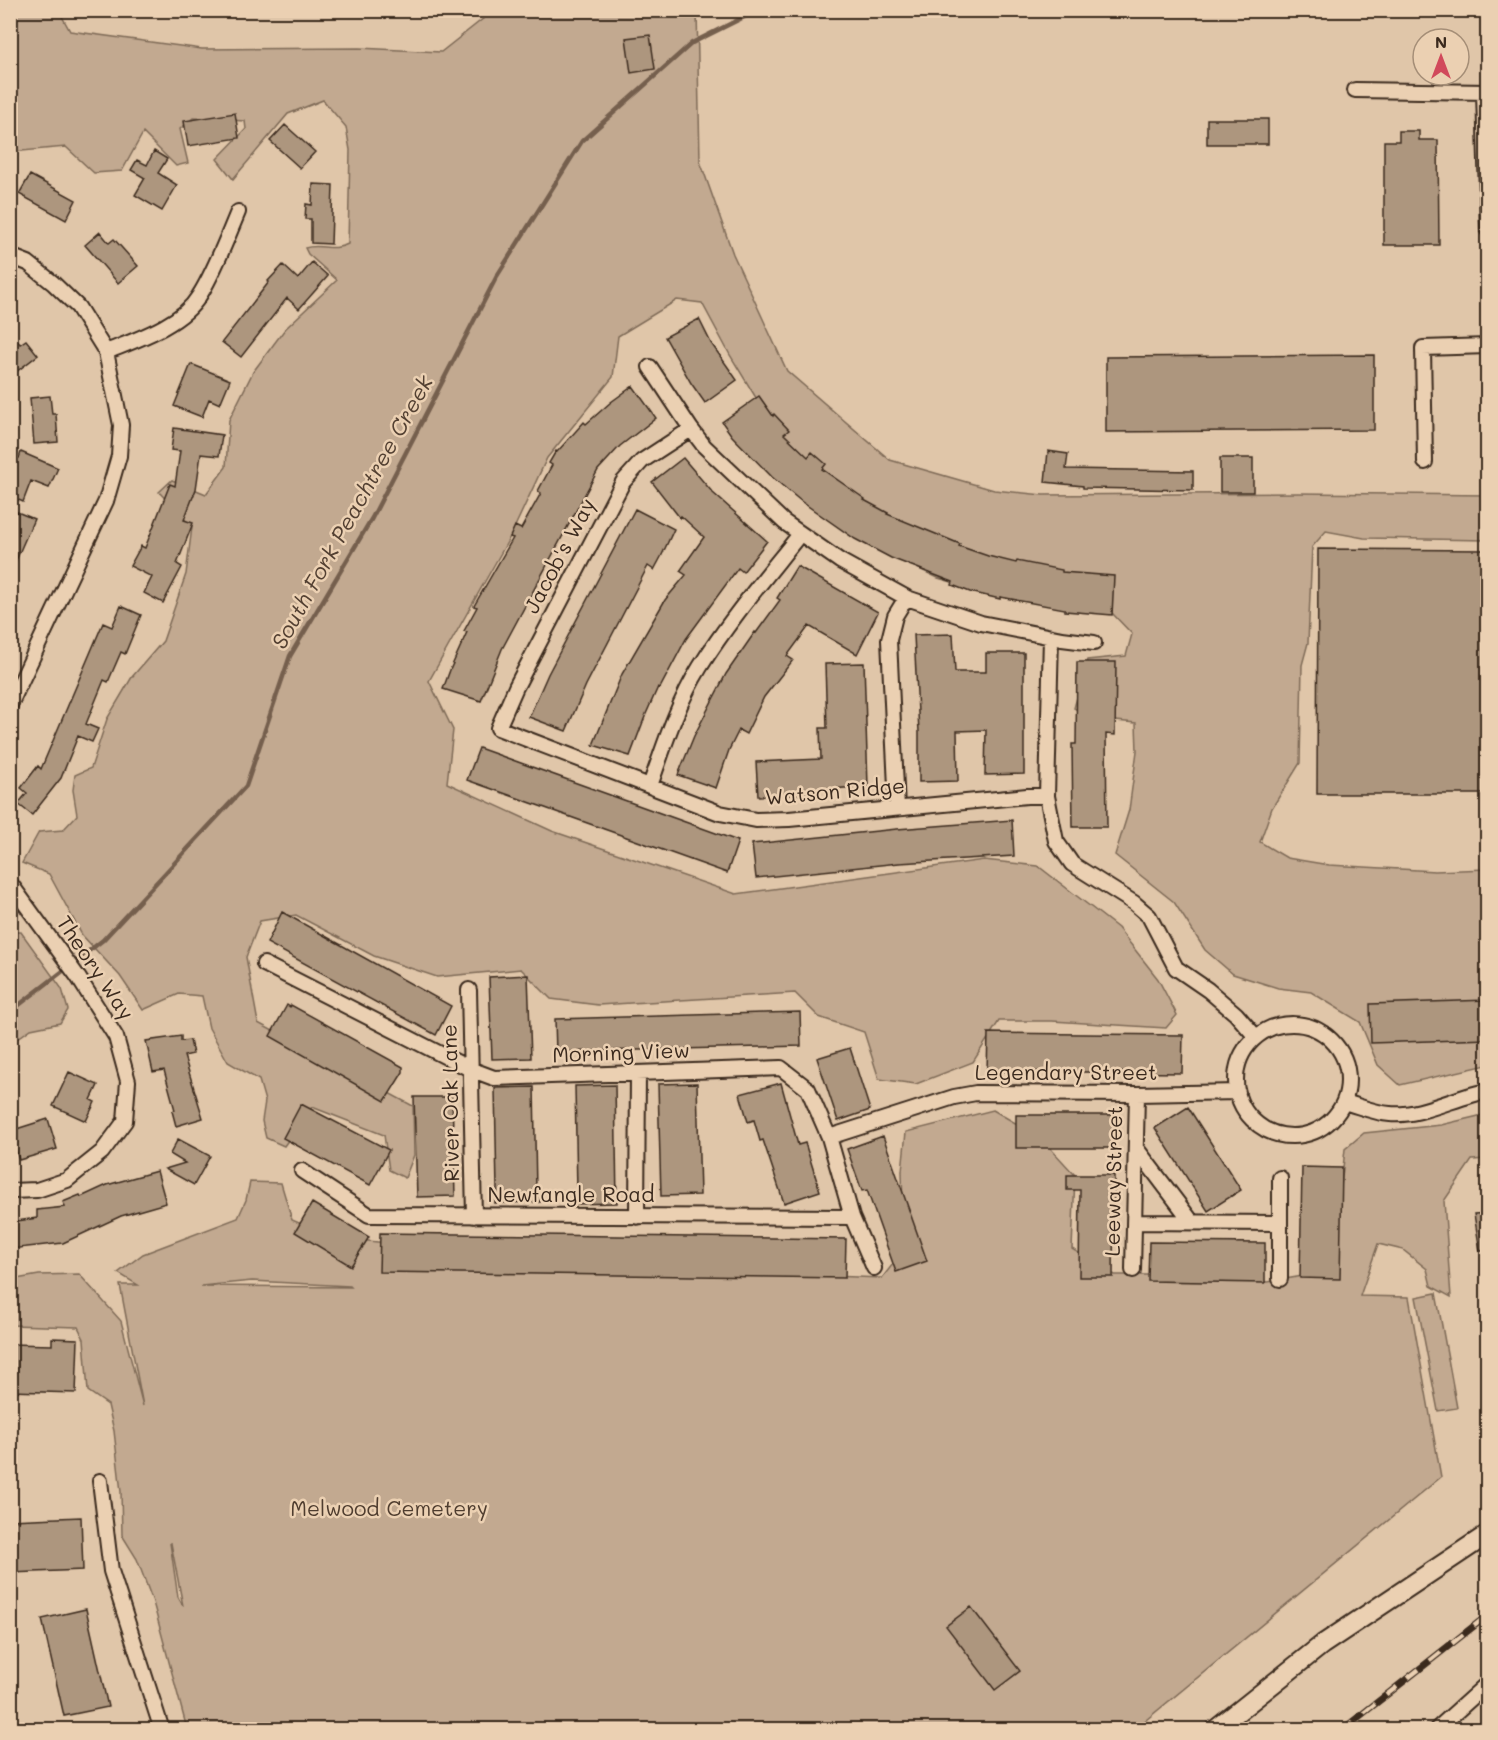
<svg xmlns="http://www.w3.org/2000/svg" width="1498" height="1740" font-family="Mali,sans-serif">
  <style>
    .green { fill: #c2a990; stroke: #7e6a57; stroke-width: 1.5; fill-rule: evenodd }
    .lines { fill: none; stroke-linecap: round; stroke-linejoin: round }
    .stream { stroke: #745f4e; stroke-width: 4.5 }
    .building { fill: #ad967e; stroke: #3b2a1e; stroke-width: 1.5 }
    .street-casing { stroke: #3b2a1e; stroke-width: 18 }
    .secondary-casing { stroke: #3b2a1e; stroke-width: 22 }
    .street { stroke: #ebd0b2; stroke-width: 14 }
    .secondary { stroke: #ebd0b2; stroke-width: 18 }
    .rail-casing { stroke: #3b2a1e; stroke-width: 7 }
    .rail { stroke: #ebd0b2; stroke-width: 4.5; stroke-dasharray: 14; stroke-linecap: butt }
    .labels { text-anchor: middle; stroke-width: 5; stroke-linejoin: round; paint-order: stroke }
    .street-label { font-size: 21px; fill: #3b2a1e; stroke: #ebd0b2 }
    .park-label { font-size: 21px; fill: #4f3d2f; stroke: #ebd0b2 }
    .water-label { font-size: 22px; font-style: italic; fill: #534032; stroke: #ebd0b2 }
  </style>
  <rect width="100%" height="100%" fill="#e0c6a9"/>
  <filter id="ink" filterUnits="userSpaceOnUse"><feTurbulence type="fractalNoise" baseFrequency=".0167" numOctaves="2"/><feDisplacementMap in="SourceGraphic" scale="12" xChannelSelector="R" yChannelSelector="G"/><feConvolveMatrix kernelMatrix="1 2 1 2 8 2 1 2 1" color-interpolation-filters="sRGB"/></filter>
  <g filter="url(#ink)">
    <path class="green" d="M10,11H59L70,31L202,49L359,48L441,52L493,11H697L700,161L733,254L787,371L890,460L994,490L1043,495L1298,493L1487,495V540L1364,538L1326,531L1312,547L1308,643L1302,665L1300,763L1272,808L1260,842L1287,858L1329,865L1435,871L1487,869V1065L1400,1085L1378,1065L1360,1022L1311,992L1278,988L1233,974L1205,950L1174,902L1115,855L1129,810L1137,751L1136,723L1095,719L1074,708L1087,660L1126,656L1132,634L1111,612L997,595L938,578L882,551L764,411L730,355L702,303L677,300L618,336L613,377L547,458L511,535L429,681L453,730L447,783L552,831L736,894L984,860L1038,866L1118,928L1158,979L1177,1015L1166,1028L1052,1021H999L973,1062L916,1084L879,1079L864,1032L819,1017L795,993L598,1005L551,999L521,969L437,977L374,956L296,915L260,921L246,957L258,1023L413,1106L414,1155L405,1178L389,1170L384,1135L312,1107L284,1146L266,1138L262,1121L265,1101L259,1080L228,1062L209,1028L202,996L179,994L143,1010L120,976L82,935L49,874L22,863L39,832L63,830L77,815L73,790L75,775L91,768L107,719L132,677L163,641L186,574L192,527L159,492L172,480L206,494L226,467L229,420L253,372L285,329L337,280L308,254L305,248C320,243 333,252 348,244L350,150L346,127L323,100L288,114L233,179L217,159L246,129L245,121L193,118L180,129L188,163L176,166L143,133L122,171L94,173L66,147L11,152Z
      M11,932H21L62,989L68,1010L60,1023L31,1029L11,1043Z
      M993,1110L1041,1138L1075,1175L1072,1249L1115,1275H1221L1268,1282L1320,1273L1336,1235L1345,1149L1364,1133L1441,1125L1487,1114V1159L1472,1160L1444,1201L1451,1297L1431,1286L1427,1269L1403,1250L1378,1244L1360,1296L1409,1297L1441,1477L1135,1729H187L153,1602L137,1559L122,1535L121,1492L114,1431L108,1405L88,1391L84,1339L78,1327L11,1325V1280L39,1275L79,1274L121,1321L143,1406L120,1285H138L118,1273L143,1254L238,1218L246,1200L250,1182L281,1183L292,1220L332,1237L607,1267L882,1278L904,1250L902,1171L906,1132ZM252,1281L350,1286L351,1287L201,1286ZM170,1543H171L183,1606L178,1597Z
      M1436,1293L1457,1408L1438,1411L1416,1297Z"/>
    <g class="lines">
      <path class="stream" d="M10,1012L103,940L246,786L290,656L372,518L497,276L582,141L692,43L758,10"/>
    </g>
    <path class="building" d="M650,35L655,69L631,73L626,38Z
      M235,113L239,138L188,146L184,121Z
      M1207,119H1268V144H1207Z
      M285,125L315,152L300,168L270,141Z
      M1399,131H1419V140H1438L1439,245H1384V141H1399Z
      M154,151L167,159L158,173L177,185L162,211L135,195L145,178L131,170L137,160L147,165Z
      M30,175L76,200L66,220L19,194Z
      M313,184L333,185L331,244L311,243V219H305L306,204L312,205Z
      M100,232L109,243L114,239L138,266L118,283L85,245Z
      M312,262L328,276L299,309L287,298L241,357L222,342L269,282L268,281L283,265L298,279Z
      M699,319L711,343L737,380L705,403L691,383L665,337Z
      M10,332L20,344L26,340L38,355L16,372L10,365Z
      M1374,355V430L1106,432V357Z
      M191,364L230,380L220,404L209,399L202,417L174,406Z
      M633,386L656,418L620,446L598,470L502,649L481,701L443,689L450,670L467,632L464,631L477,607L474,606L513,538L510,537L515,526L521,529L541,493L538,491L552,465L549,463L556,451L557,452L584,422L586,424L611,402Z
      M50,396L52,414H56L58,442L34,444L30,398Z
      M759,396L773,416L774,414L789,430L784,434L808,457L812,452L826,464L822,469L865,499L864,500L888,513L887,514L960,544L959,546L988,556L1016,563L1017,561L1062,570V572L1114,576L1112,615L1065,611V609L1000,597V599L970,592L952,585L953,582L891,558L855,539L802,502L772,477L732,436L722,422Z
      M174,428L222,435L219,456L201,454L196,489L184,520L193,523L177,564L182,567L163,603L144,593L152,577L130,566L141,546L145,548L170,484L175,486L180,451L171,450Z
      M1048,451L1068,454L1066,469L1193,471V490L1083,488V486L1045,482Z
      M21,452L58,468L49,488L31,481L23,502L10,496V454L19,458Z
      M683,458L713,493L767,541L743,572L738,568L686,639L660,688L658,687L646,714L630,756L593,745L622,674L665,600L686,575L680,571L704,537L681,516L680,518L652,482Z
      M1220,458H1253V492H1220Z
      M10,509L34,519L10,574Z
      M635,509L674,529L661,557L654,570L648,566L586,685L566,731L529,717L548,674Z
      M1318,549L1488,550V794H1317Z
      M797,566L878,612L857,654L809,626L787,656L793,660L764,697L746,734L739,730L729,750L716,788L678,775L694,736L726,674L755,632L756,633L780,600L777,598Z
      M121,606L141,615L125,654L121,652L108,682L104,680L86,724L98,729L92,742L78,736L61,778L32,815L18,804L27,793L21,788L38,766L41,769L103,623L112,627Z
      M953,634L955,672H986V653H1024V774L985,775L986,730L957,731L958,781L919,782V732L914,635Z
      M1077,662H1116L1115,735L1106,734L1107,827H1073L1072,744H1076Z
      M864,663L868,786L808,791V794L758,796L756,762L821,759L820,728H827L825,664Z
      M479,748L738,841L727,873L467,780Z
      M1012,820L1014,856L899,863L756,878L752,844L897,829Z
      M282,912L451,1006L436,1035L267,943Z
      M528,975L531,1058L492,1059L489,977Z
      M1488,1000V1039L1371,1043L1370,1004Z
      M287,1005L290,1007L291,1005L403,1067V1072L385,1101L270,1036Z
      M800,1012L801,1046L556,1052L555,1019Z
      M988,1033L1183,1035L1182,1073L987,1071Z
      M181,1036V1041L190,1040L193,1054L184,1056L203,1118L176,1126L172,1111L175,1110L164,1070L153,1072L146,1041Z
      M850,1048L870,1110L838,1121L817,1058Z
      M69,1072L98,1085L91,1100L95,1102L86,1121L53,1106Z
      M697,1083L700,1195L661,1196L658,1084Z
      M781,1083L798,1145L805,1143L820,1191L784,1203L763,1140L760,1141L754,1120L748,1122L740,1094Z
      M615,1085L617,1203L574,1204V1191H577L575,1086Z
      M534,1087L536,1190H540V1202L495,1203V1191H497L495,1088Z
      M414,1097H452L455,1196L417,1197Z
      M301,1104L389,1150L370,1185L283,1138Z
      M1188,1107L1241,1190L1208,1211L1155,1128Z
      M1016,1115H1115L1114,1148H1016Z
      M48,1119L57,1149L19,1160L10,1131Z
      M883,1136L927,1261L896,1272L867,1190L862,1191L847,1149Z
      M178,1139L210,1156L194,1185L165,1169L185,1163L170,1154Z
      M1302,1167L1342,1168L1340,1279L1300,1278Z
      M157,1171L166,1203L121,1216L63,1243L10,1249V1222L37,1218V1210L65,1207L63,1202L80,1195L81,1197L107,1185Z
      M1067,1175H1114L1113,1277H1079L1080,1190H1067Z
      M312,1203L369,1237L351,1266L295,1232Z
      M1488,1213V1251H1480L1474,1214Z
      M380,1233L846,1239L845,1278L379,1272Z
      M1149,1242L1265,1243V1283L1148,1281Z
      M52,1338L78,1339L76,1393L10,1391V1344L52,1345Z
      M81,1517L83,1570L10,1573V1520Z
      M971,1607L1020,1671L995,1690L946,1626Z
      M86,1609L108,1707L64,1716L42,1619Z"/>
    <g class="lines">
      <g class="street-casing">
        <path id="street" d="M1355,90L1488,92
          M1484,92L1488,230
          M10,256L28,263L53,283L78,307L106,352L121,425L119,456L106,501L10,705
          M106,352C135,340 182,325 199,296C214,273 227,238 238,212
          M650,367L691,429L704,446L784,522L840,561L907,598L981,623L1062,639L1094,643
          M691,429L642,461L623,482L516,687L498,728L720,813L756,820L789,819L1027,796H1047
          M1425,462L1423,348L1488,346
          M1051,637L1047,796L1056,841L1072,864L1134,903L1149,916L1176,968L1208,990L1236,1014L1256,1037
          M650,786C664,746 677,704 700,667C729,620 766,577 800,534
          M897,808L889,640L895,616L906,598
          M10,883L78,977L116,1037L128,1081L125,1121L102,1152L67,1180L37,1190L10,1191
          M264,964L470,1069L494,1078L781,1068L808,1089L829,1137L852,1217L874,1268
          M469,990L474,1216
          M1236 1080a56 56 0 1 1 112 0a56 56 0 1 1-112 0Z
          M1344,1102C1359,1106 1375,1113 1390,1114C1421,1117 1457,1096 1488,1091
          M829,1137L954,1097L976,1093L1137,1094L1238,1092
          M1136,1148L1192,1222
          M302,1171L369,1215L852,1217
          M637,1217L638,1073
          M1134,1222L1280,1223
          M1133,1270L1137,1094
          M1280,1279V1178
          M100,1481L111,1571L162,1730
          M1436,1730L1488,1683"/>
      </g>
      <g class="secondary-casing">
        <path id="secondary" d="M1215,1730L1323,1644L1488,1534"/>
      </g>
      <use href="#street" class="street"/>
      <use href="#secondary" class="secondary"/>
      <g class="rail-casing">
        <path id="rail" d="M1342,1730L1488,1615"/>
      </g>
      <use href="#rail" class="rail"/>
    </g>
  </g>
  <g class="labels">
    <g class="street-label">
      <text transform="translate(560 556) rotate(-62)" y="7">Jacob's Way</text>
      <text transform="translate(835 792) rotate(-5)" y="7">Watson Ridge</text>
      <text transform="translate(95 968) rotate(56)" y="7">Theory Way</text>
      <text transform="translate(621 1053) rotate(-2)" y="7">Morning View</text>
      <text x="1066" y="1080">Legendary Street</text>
      <text transform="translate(451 1103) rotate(-91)" y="7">River Oak Lane</text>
      <text transform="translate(1114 1181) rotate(-89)" y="7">Leeway Street</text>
      <text x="571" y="1202">Newfangle Road</text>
    </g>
    <g class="park-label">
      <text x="389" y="1516">Melwood Cemetery</text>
    </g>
    <g class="water-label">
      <text transform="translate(352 512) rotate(-61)" y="8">South Fork Peachtree Creek</text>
    </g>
  </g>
  <rect width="1498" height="1740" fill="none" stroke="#ebd0b2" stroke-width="36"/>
  <rect x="18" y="18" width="1462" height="1704" fill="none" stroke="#3b2a1e" stroke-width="2" filter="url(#ink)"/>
  <g transform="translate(1441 57)"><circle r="28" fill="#ebd0b2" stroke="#a58e77" stroke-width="1.5"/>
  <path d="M0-4.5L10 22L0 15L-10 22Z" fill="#d1495b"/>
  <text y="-9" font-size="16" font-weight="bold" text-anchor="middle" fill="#3b2a1e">N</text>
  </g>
</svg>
